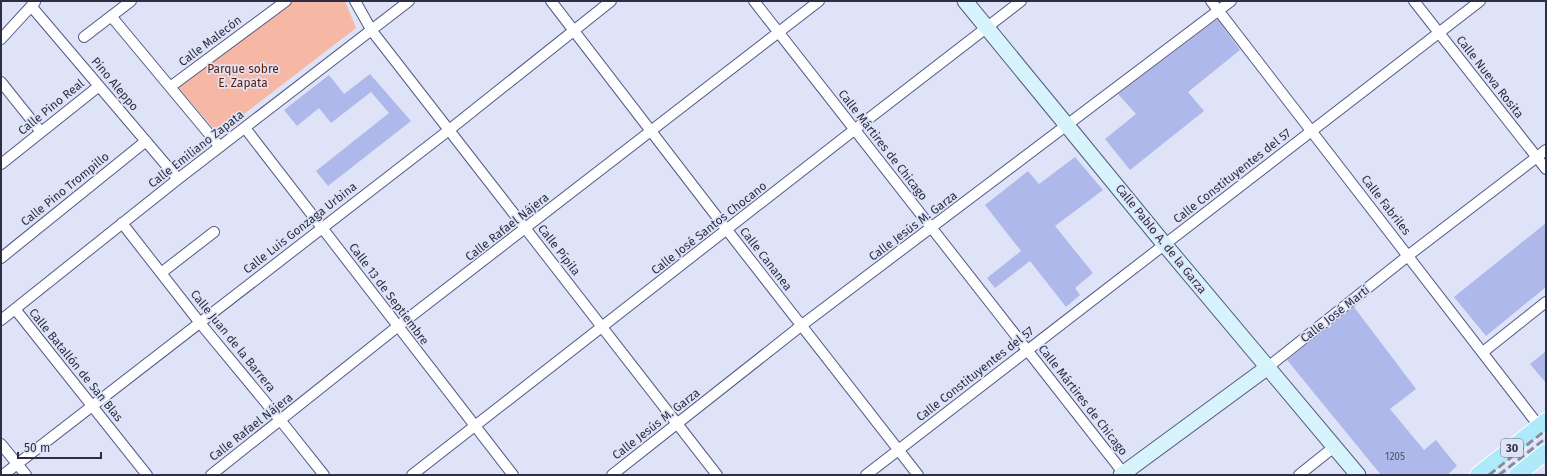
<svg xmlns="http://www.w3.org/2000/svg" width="1547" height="476" viewBox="0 0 1547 476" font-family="'Fira Sans',sans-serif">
<rect width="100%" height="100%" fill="#dee3f7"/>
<!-- green -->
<path fill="#f6b7a4" d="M291,1h54l11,27 -138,106 -40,-47z"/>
<!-- building -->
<path fill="#afb8ea" d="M1216,20h2l22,30 -52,42 16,19 -74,59 -25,-31 31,-25 -18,-20z
M370,74l41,47 -83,65 -12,-15 73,-58 -18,-21 -40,31 -12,-15 -22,18 -13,-16 45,-35 15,19z
M1075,157l28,33 -48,36 38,47 -18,15 5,7 -14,12 -36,-46 -35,27 -8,-10 34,-27 -36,-46 43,-34 11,13z
M1546,223v64l-60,49 -32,-39z
M1354,307l62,82 -26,20 34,41 12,-10 21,26 -10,9h-66l-94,-115z
M1546,351v32l-16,-19z"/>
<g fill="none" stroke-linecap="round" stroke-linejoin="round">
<defs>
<path id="street" d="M355,1l17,30 345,444
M551,1l176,229 191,245
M754,1l371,474
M1211,1l328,425
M1414,1l132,168
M31,6l147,173
M111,16l109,131
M84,37l47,-36
M1,39l34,-37
M1,82l40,50
M170,87l116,-86
M245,128l268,347
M1,164l98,-78
M122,223l78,100 81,98 43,54
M1,258l145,-117
M161,273l53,-41
M15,309l132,166
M1,320l177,-141 231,-178
M1483,352l63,-50
M1268,367l141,-112 137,-105
M1,444l25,31
M3,475l446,-345 162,-129
M211,475l186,-148 422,-326
M412,475l442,-345 167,-129
M612,475l190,-150 429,-324
M866,475l614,-474
M1299,475l35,-28"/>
<path id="secondary" d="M965,1l200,244 193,230
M1121,475l147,-108"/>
<path id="primary" d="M1478,475l68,-54
M1517,475l29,-23"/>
</defs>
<!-- street casing -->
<use href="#street" stroke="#535a86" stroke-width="12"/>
<!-- secondary casing -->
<use href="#secondary" stroke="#535a86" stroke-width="17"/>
<!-- primary casing -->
<use href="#primary" stroke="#fff" stroke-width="18"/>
<!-- street -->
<use href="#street" stroke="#fff" stroke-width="10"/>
<!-- secondary -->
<use href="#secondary" stroke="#d7f4fc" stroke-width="15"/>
<!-- primary -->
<use href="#primary" stroke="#afeafa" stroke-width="16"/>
<!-- rail -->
<path stroke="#878b9f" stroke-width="3" stroke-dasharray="8 4" stroke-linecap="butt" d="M1489,475l57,-45
M1499,475l47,-37"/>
</g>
<g text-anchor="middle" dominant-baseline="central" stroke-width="3.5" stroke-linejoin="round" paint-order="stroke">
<!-- number labels -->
<g font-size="10" fill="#4d516d">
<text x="1395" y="457">1205</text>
</g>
<!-- shield labels -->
<rect fill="#dee3f7" stroke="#616579" stroke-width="1" x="1501" y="439" width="22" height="18" rx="3"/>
<g font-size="11" font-weight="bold" fill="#2c2f43">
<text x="1512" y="448">30</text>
</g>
<!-- street labels -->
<g font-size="12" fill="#2c2f43" stroke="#dee3f7">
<text transform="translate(210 41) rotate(-37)">Calle Malecón</text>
<text transform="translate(1490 77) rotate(52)">Calle Nueva Rosita</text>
<text transform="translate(115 84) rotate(50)">Pino Aleppo</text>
<text transform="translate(51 107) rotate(-39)">Calle Pino Real</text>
<text transform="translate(883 145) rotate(52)">Calle Mártires de Chicago</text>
<text transform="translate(196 149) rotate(-38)">Calle Emiliano Zapata</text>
<text transform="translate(1232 176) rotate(-38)">Calle Constituyentes del 57</text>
<text transform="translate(65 189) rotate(-39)">Calle Pino Trompillo</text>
<text transform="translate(1386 205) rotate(52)">Calle Fabriles</text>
<text transform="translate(913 226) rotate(-37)">Calle Jesús M. Garza</text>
<text transform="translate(507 227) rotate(-38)">Calle Rafael Nájera</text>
<text transform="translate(300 228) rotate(-38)">Calle Luis Gonzaga Urbina</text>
<text transform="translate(709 228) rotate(-38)">Calle José Santos Chocano</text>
<text transform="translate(1161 239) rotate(51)">Calle Pablo A. de la Garza</text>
<text transform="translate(559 250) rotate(52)">Calle Pípila</text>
<text transform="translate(766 259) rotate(52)">Calle Cananea</text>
<text transform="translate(389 294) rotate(53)">Calle 13 de Septiembre</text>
<text transform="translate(1335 314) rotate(-38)">Calle José Martí</text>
<text transform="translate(233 341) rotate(51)">Calle Juan de la Barrera</text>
<text transform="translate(76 365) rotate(51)">Calle Batallón de San Blas</text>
<text transform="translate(975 374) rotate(-38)">Calle Constituyentes del 57</text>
<text transform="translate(1083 400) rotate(52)">Calle Mártires de Chicago</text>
<text transform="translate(656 424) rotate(-38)">Calle Jesús M. Garza</text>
<text transform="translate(251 427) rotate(-38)">Calle Rafael Nájera</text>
</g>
<!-- park labels -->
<g font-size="12" fill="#651c03" stroke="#dee3f7">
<text x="243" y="69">Parque sobre<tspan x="243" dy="14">E. Zapata</tspan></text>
</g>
</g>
<!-- border -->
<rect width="1547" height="476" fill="none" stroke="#2c2f43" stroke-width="4"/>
<!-- scale -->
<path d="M18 452v6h83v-6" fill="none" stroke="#2c2f43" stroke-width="2"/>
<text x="24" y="452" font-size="12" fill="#2c2f43" stroke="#dee3f7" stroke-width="3" paint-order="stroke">50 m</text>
</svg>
